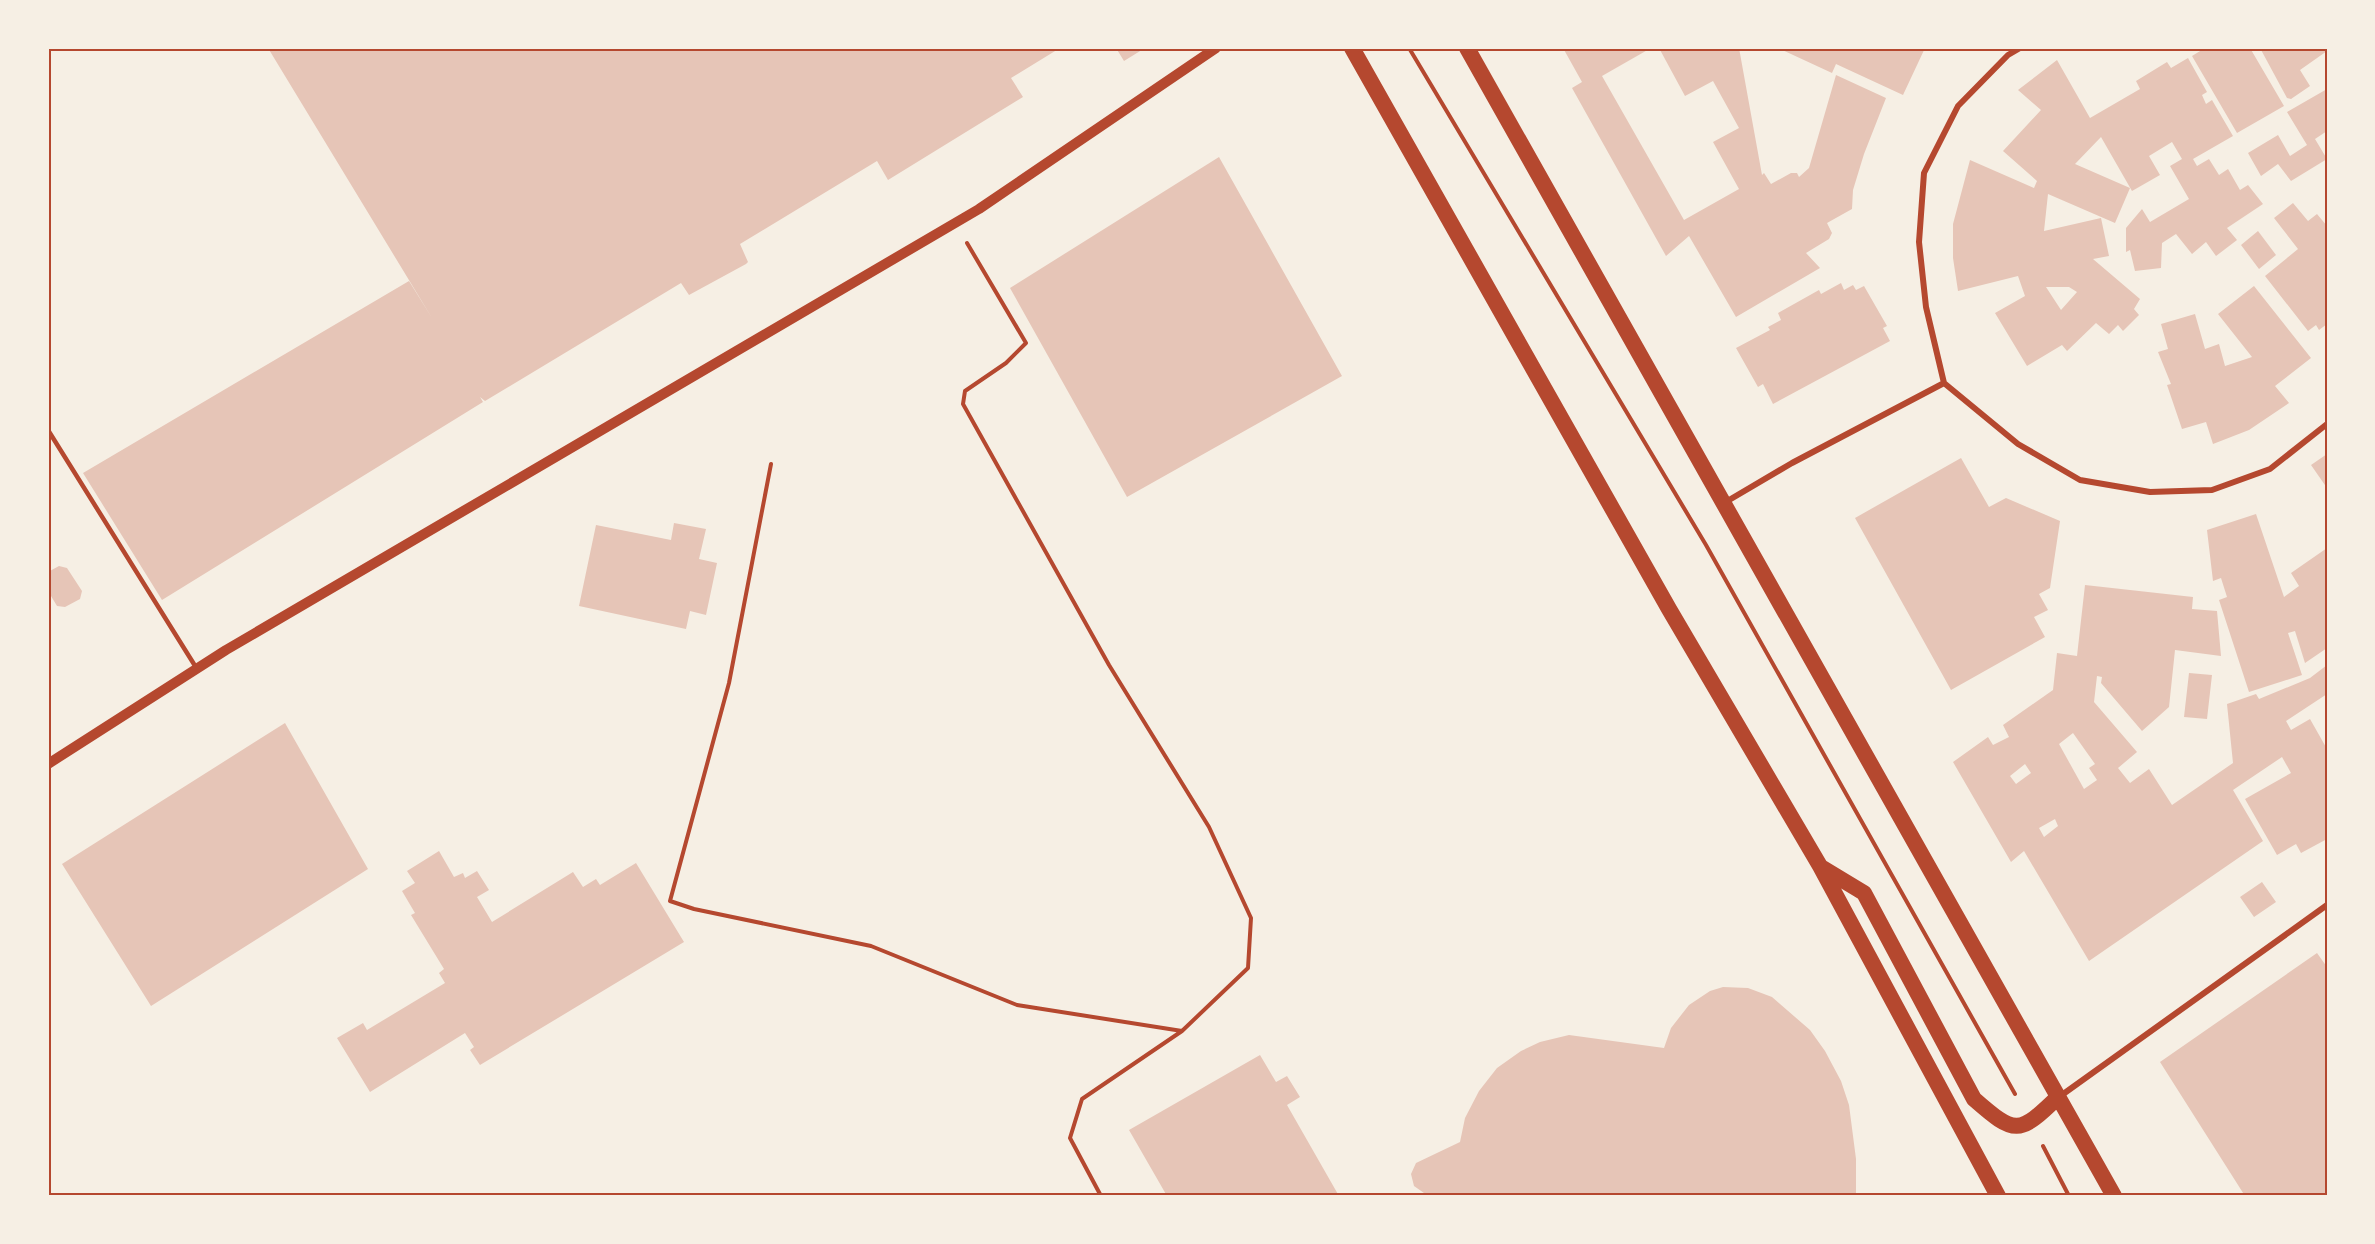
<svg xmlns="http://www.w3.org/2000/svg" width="2375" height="1244" viewBox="0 0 2375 1244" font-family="Arial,sans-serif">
<rect width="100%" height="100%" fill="#f6efe4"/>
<!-- building -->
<path fill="#e6c5b7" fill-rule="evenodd" d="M268,48h792l-49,30 12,19 -135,83 -11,-19 -137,83 8,18 -2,2 -57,31 -8,-12 -196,118 -5,-4 3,5 -321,198 -79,-127 326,-192 23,37z
M1116,48h29l-21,13z
M1563,48h88l-49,28 82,144 55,-31 -26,-47 26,-14 -26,-47 -28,15 -26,-48h80l23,127 2,-2 7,11 20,-11h6l2,4 10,-9 27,-93 50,23 -22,56 -11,36 -1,19 -25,14 5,10 -3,6 -23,14 14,15 -84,49 -47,-81 -23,20 -94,-168 10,-6z
M1778,48h147l-22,47 -67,-31 -4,9z
M2205,48h45l34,58 -47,27 -45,-77z
M2260,48h67v3l-27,19 10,16 -19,13 -4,-1z
M2188,58l19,34 -5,3 4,9 6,-4 21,36 -40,23 4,7 12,-7 10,16 9,-6 12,21 8,-5 15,19 -36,24 10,12 -21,16 -10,-14 -14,12 -16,-20 -14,9 -1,25 -26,3 -5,-21 -4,2v-24l16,-19 8,13 39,-23 -19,-33 12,-7 -10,-17 -23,14 11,19 -28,16 -31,-54 -26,27 55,24 -15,35 -67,-29 -4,37 57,-13 8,38 -16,3 47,40 -6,10 5,6 -16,16 -5,-6 -9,9 -13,-11 -29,28 -5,-6 -35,21 -32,-53 30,-17 -7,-20 -60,15 -5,-33v-34l17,-64 64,28 3,-7 -34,-30 38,-41 -23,-20 39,-30 33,58 50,-29 -4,-8 31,-19 4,6zM2046,287h23l8,5 -16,18z
M2327,89v42l-12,8 12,20 -36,22 -13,-17 -17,12 -13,-23 30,-18 12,21 17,-11 -20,-33z
M1219,157l123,219 -215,121 -117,-209z
M2293,203l15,18 9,-7 10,12v98l-8,6 -3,-5 -8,6 -43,-55 33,-27 -24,-31z
M2258,231l18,24 -17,14 -18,-24z
M1841,283l3,7 9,-5 3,5 8,-4 23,40 -4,2 7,13 -117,63 -10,-20 -5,3 -22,-39 34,-18 -2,-3 13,-7 -3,-7 41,-23 2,4z
M2254,286l57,72 -36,28 14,17 -40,27 -36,14 -7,-22 -24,7 -15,-44 4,-1 -13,-32 10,-3 -7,-25 34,-10 10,35 14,-5 6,22 27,-9 -34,-43z
M2327,454v34l-16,-23z
M1961,458l28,49 17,-9 54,23 -10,67 -11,6 9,16 -14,7 11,20 -94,53 -96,-172z
M2256,514l28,83 15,-11 -8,-13 36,-25v100l-22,15 -10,-32 -7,2 14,42 -53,17 -30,-92 8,-3 -6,-19 -8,3 -6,-51z
M674,523l32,6 -7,30 18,4 -11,52 -16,-4 -4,18 -107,-23 17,-81 75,15z
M59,566l8,2 15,23 -2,8 -15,8 -8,-1 -9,-15v-19z
M2085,585l108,12 -1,12 25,2 4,45 -46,-6 -6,57 -27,24 -41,-48 1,-6 -5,-1 -3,26 43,50 -19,16 12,15 19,-14 23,36 61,-42 -6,-59 29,-10 3,5 51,-21 17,-13v29l-41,27 5,9 19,-11 17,30v90l-26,14 -5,-9 -19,11 -32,-56 46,-26 -9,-16 -49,33 30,51 -174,120 -65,-110 -13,11 -58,-100 35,-25 5,8 16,-8 -6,-12 50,-35 4,-37 20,3zM2073,733l22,31 -6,4 8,12 -13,9 -25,-45zM2025,764l6,9 -15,11 -6,-8zM2055,819l3,7 -14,11 -5,-9z
M2189,673l23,2 -5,44 -23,-2z
M285,723l83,146 -217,137 -89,-142z
M439,851l15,26 9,-4 2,5 12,-7 12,19 -12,7 15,25 81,-50 10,15 13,-8 4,6 36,-22 48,79 -204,123 -10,-15 4,-3 -9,-14 -95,59 -33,-54 26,-15 4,7 78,-47 -6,-10 5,-4 -33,-54 4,-2 -13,-22 13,-8 -8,-12z
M2262,882l14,20 -22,15 -14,-20z
M2317,953l10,14v229h-82l-85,-134z
M1723,987l25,1 24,9 38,33 15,21 16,30 8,24 7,54v37h-417l-15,-3 -10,-7 -3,-12 5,-11 44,-21 5,-24 14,-27 18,-23 24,-17 19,-9 29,-7 95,13 7,-20 18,-23 21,-14z
M1260,1055l16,27 11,-6 13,21 -13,8 52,91h-172l-38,-66z"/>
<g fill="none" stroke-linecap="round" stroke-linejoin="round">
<!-- path -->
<path stroke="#b5482f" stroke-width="4" d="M1409,48l297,497 309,549
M967,243l59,100 -20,20 -41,28 -2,13 146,261 100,162 42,91 -3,50 -66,63 -100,68 -12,39 31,58
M771,464l-42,219 -59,218 24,8 177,37 146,59 165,26
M2043,1146l26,50"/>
<!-- service -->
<path stroke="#b5482f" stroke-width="4.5" d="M48,430l149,239"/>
<!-- minor -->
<path stroke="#b5482f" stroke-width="6" d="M1944,383l74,61 62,36 70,12 62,-2 58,-21 57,-45
M1944,383l-18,-76 -7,-65 5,-69 34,-67 50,-51 12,-7
M1724,503l68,-40 152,-80
M2059,1097l268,-192"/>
<!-- tertiary -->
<path stroke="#b5482f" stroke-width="10" d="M48,764l178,-114 753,-441 237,-161"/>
<!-- trunk -->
<path stroke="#b5482f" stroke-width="16" d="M1352,48l317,561 151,257 178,330
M1467,48l647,1148
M1821,867l43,26 110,206c41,36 45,36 84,-2"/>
</g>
<!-- border -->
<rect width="2375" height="1244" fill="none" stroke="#f6efe4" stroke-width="99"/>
<rect x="50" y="50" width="2276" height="1144" fill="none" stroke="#b5482f" stroke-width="2"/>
</svg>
